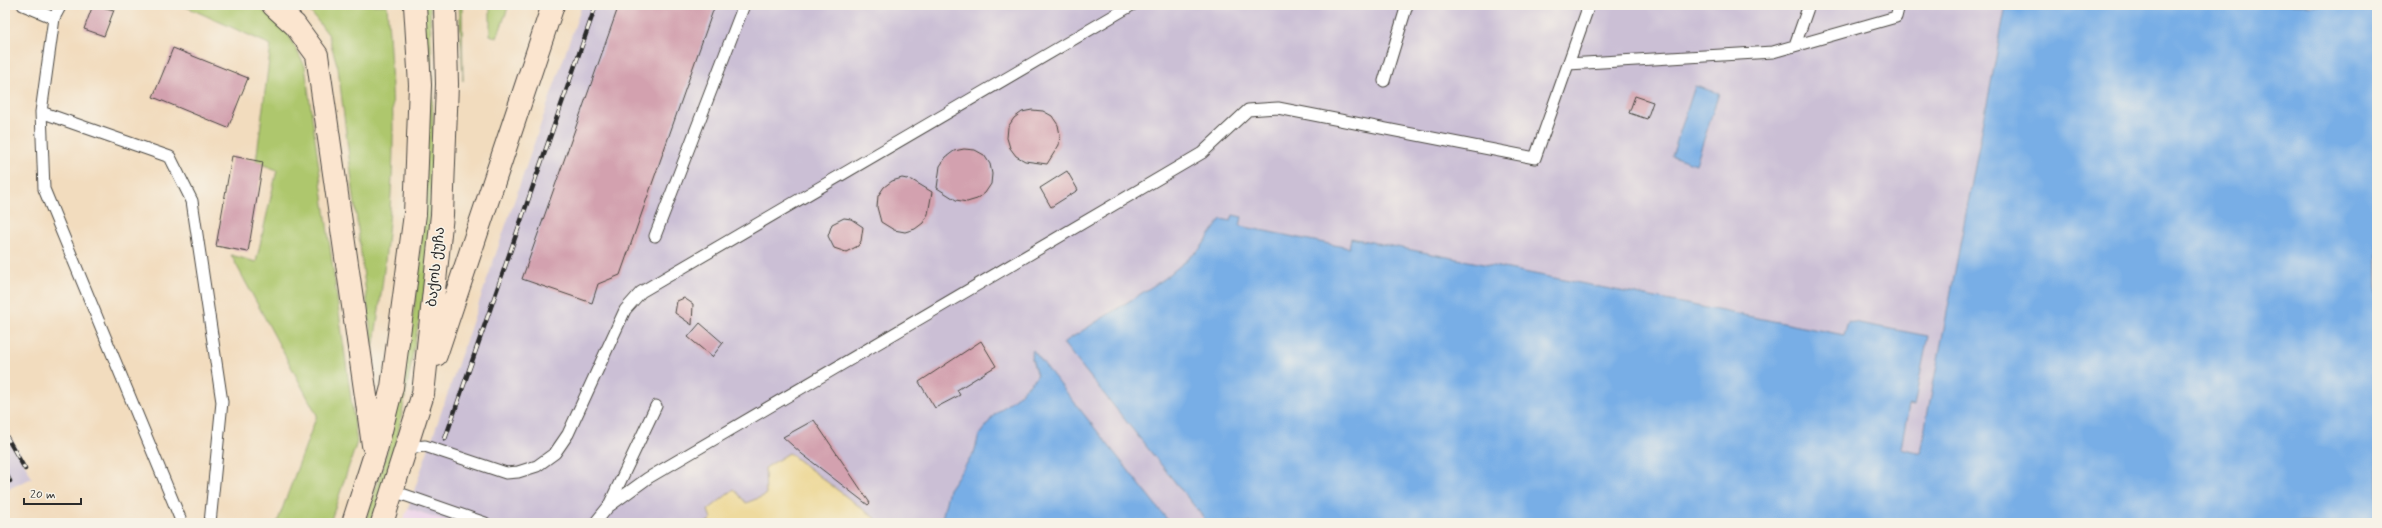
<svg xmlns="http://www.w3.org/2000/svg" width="2382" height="528" viewBox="0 0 2382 528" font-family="Mynerve,'Noto Sans Georgian',sans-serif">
<rect width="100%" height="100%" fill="#f7f3e8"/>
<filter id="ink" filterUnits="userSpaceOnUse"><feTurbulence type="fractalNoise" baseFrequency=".025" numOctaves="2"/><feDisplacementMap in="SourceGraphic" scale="8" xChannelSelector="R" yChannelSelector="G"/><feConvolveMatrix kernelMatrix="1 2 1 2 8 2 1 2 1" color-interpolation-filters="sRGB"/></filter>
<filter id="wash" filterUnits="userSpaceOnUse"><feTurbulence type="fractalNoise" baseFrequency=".012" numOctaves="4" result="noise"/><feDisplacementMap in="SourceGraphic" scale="16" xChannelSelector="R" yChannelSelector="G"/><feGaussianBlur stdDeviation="0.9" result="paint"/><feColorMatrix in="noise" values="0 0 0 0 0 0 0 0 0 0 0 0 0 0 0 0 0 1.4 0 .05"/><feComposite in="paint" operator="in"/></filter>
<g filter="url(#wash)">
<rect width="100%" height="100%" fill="#f2dcbe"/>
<!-- built -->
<path fill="#ecd1ea" d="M408,508l45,15h-51z"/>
<!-- industrial -->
<path fill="#cbbfd5" d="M582,5h1424l-86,448 -19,-5 8,-43 5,1 -66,-85 -3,14 -494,-97 -2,10 -109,-22 -19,-7 -21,30 -36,30 -101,64 145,180h-38l-137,-173 -1,5 5,21 -58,59 -5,18 -25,36 -8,34h-488l-45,-15z
M5,426l27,52 -26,12 -1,-1z"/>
<!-- green -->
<path fill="#aec76d" stroke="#6c794c" d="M182,5h74l29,23 20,38 52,376 -27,81h-53l40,-108 -86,-160 25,7 21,-92 -21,-8 15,-117z
M305,5h82c4,57 8,116 5,173 -3,58 -10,114 -19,172l-35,-282 -10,-34z
M421,5h9l4,157 -8,121 -30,163 -24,77h-7l23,-75 28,-151 10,-115z
M459,5h3l1,76z
M490,5h19l-12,33 -7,-3z"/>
<!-- sand -->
<path fill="#eeda9e" stroke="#8c8264" d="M789,453l92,70h-175l5,-4 -3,-9 26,-21 12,14 20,-8 -1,-27z"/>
<!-- water -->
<path fill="#78aee6" stroke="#526c88" d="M2006,5h371v518h-1169l-145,-180 101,-64 36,-30 21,-30 10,2 2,-6 9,2 -2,9 109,22 2,-10 493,97 4,-14 80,15 -14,70 -5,-1 -8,43 19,5z
M1695,86l24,7 -23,71 -24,-8z
M1033,350l137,173h-229l8,-34 25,-36 5,-18 16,-21 24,-19 18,-19 -6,-21z"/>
<g id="blocks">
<!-- building -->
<path fill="#d3a1af" d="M93,5l21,5 -10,26 -20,-7z
M619,5h96l-95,270 -22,9 -6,19 -70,-24z
M173,48l75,30 -20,50 -75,-31z
M1635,96l18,6 -6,17 -18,-6z
M1032,110l11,1 9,5 6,9 2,10 -1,10 -12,19 -22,-3 -9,-5 -6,-8 -3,-10 1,-11 6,-9 8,-6z
M964,149l11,1 9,5 6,9 2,10 -1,10 -6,9 -8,6 -10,3 -11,-2 -19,-12 3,-22 6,-9 8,-6z
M232,156l31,6 -15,90 -32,-6z
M1067,171l11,19 -27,17 -11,-19z
M902,178l10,2 20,12 -4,22 -5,9 -8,6 -10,3 -11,-2 -13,-8 -4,-15 1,-11 6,-9 8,-6z
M844,218l7,1 12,8 -2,14 -3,5 -12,6 -12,-4 -6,-12 4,-12z
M684,298l9,6 -1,21 -17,-12 2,-12z
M700,323l23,20 -11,14 -24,-20z
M981,341l15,25 -39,24 3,5 -25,13 -16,-26z
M814,420l56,83 -2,2 -66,-51 -19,-17z"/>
</g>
</g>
<g filter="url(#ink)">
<use href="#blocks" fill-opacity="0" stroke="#494641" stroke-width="1"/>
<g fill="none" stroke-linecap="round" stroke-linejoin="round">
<defs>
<path id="lane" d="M23,5l31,13
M61,5l-7,13 -13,94 3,77 138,334
M1795,45l14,-40
M1568,64l205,-12 123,-35 3,-12
M1384,81l23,-76
M41,112l129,45 22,44 30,201 -12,121
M655,236l89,-231
M406,448l19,-2 81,27 12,-1 19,-6 18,-13 13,-19 57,-124 16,-18 491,-287
M393,491l92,32
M609,505l47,-99
M595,523l13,-16 40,-29 554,-325 46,-43 30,-2 257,50 54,-153"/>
<path id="secondary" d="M273,5l22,20 22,30 56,390
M436,355l117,-350
M353,523l22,-69 17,-67 23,-173 5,-129 -5,-80
M382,523l41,-129 19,-179 5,-131 -2,-79"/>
</defs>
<!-- lane casing -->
<use href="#lane" stroke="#494641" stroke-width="13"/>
<!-- secondary casing -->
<use href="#secondary" stroke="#494641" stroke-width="24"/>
<!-- lane -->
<use href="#lane" stroke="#fff" stroke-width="11"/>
<!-- secondary -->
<use href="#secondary" stroke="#fbe5cf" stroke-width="22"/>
<defs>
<path id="rail" d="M5,434l20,35
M445,439l151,-434
M5,472l5,9"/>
</defs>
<!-- rail casing -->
<use href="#rail" stroke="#2b2b2b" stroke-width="4.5"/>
<!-- rail -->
<use href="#rail" stroke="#f7f3e8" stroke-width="3" stroke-dasharray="9" stroke-linecap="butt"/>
</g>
</g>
<g text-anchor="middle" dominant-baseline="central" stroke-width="3" stroke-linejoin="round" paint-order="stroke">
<!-- street labels -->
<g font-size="14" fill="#2b2b2b" stroke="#f7f3e8">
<text transform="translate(436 267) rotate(-84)">ბაქოს ქუჩა</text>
</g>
</g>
<!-- margin -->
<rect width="2382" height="528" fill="none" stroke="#f7f3e8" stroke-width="20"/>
<!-- scale -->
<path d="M24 498v6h57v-6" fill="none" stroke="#2b2b2b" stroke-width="2"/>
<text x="30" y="498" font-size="12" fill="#2b2b2b" stroke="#f7f3e8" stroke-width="3" paint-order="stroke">20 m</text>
</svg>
